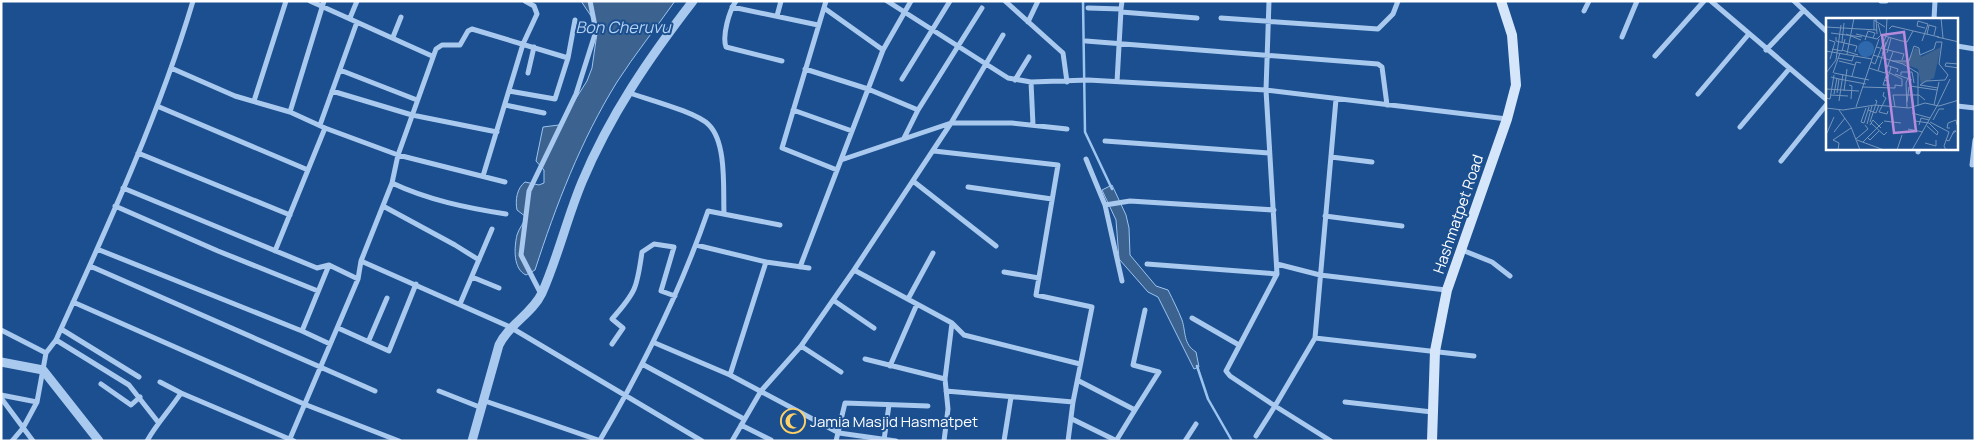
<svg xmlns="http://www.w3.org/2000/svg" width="1976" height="442" viewBox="0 0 1976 442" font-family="Manrope,sans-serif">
<rect width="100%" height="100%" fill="#1b4f8f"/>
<!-- water -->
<path fill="#3c6290" stroke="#9cc4f0" d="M581,1h94c-19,27 -40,53 -58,81 -36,58 -61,123 -82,188l-9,5c-13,-6 -12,-27 -9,-40 2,-7 7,-12 9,-18l-9,-7c-2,-10 0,-22 8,-28l14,3 5,-2v-13l-8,-9 7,-34 16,-2 28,-44 5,-13 5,-35 -2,-11z
M1112,185l14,30 3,13 1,27 26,31 12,4c5,10 10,20 14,30 4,12 1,24 14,32l3,15 -5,2 -36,-72 -10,-5 -29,-33 -3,-39 -14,-30z"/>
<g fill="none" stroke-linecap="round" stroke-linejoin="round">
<!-- stream -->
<path stroke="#9cc4f0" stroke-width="2.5" d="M1083,1l2,131 27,57
M1197,366l11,33 24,42"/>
<!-- minor -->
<path stroke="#a9c9ee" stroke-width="5" d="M310,1l122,55
M736,1c-7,10 -14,35 -10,46l56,14
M826,1l-44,147 55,22
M887,1l121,77 23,4 57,-2 178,10 241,29
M1005,1l58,52 4,29
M1269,1l-3,89 11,184 -51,97 4,5 45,30 40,-68 21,-239
M1711,1l116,99
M1794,1l33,31
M1881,1h5
M732,7l86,18
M824,8l59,42
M1088,8l33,1 1,-8
M1584,11l5,-10
M1121,12l76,6
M777,16l4,-15
M350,18l7,-17
M1221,18l157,11 15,-15 5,-13
M1934,19l1,-18
M1028,22l10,-21
M393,37l8,-20
M1622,37l15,-36
M1086,41l292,23 4,3 5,38
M1957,46l18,3
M1766,50l38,-40
M1655,56l49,-55
M568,58l7,-38
M171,68l64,28 55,16 35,16 -50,123
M805,69l63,20 50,21
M340,70l77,30
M528,73l6,-26
M902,79l48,-78
M1015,80l14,-23
M1031,82l2,43
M1117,82l4,-72
M332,91l80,24 85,17
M627,92c19,7 70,20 82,33 18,18 14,65 15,89
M1698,94l50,-59
M254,101l32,-100
M505,105l39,8
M157,106l151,64
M1957,106l18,2
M793,110l59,21
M290,112l34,-111
M320,125l37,-103
M1740,127l49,-58
M325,128l73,27 107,27
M904,138l14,-28 64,-102
M1105,141l164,12
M934,151l124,14 -22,130 56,12 -19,95 -5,39
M1918,152l1,-3
M138,153l152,62
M1331,157l41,5
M1086,159l19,46 17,76
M841,160l110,-37h61l55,6
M1781,161l46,-57
M1972,165l3,-25
M483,176l40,-132 14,-30 -3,-8 -9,-5
M913,181l83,65
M392,183c36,17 75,25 114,31
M968,187l84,12
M123,188l194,80 12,-3 29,14
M1105,205l25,-4 144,9
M115,206l103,45 100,40
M383,206l72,39 24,15
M1325,216l77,10
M696,245l70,17 43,6
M97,249l205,82 28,13
M1462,250l30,12 18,14
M361,261l149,66 192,114
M1147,264l130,10
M1277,264l43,11 126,15
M90,266l285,125
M800,267l83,-217 28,-49
M854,270l98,53 12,12 116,29
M1004,272l35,6
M472,277l27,11
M541,294l-20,-39 8,-64 47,-97 20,-63 -6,-30
M908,299l25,-46
M833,300l41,28
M73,302l231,102 95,37
M460,304l32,-75
M1192,318l47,27
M338,328l51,23 27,-67
M61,329l78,48
M1,330l45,23
M302,331l27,-66
M1315,338l159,18
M56,340l73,45 29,37
M369,340l18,-42
M655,343l75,32 109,58 57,8
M612,344l11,-16 -11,-9c24,-27 25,-31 30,-67l12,-8 20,3 -13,44 14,5
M801,346l40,26
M865,359l80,20
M642,364l102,55
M890,366l27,-62
M730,375l36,-113
M1079,381l56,29 24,-38 -26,-7 12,-55
M160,382l21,11 113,48
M101,384l30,21 9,-8
M439,391l43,17
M946,391l127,11
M1,395l36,7
M1,398l32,43
M485,401l116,40
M1345,402l87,10
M1072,419l45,22
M741,425l30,15
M1256,436l19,-30 56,35
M600,440c43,-73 80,-148 108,-229l72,14
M884,440l5,-35
M12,441l11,-13 14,-26 9,-49 10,-13c50,-110 102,-222 137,-339
M147,441c10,-18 23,-31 34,-48
M289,441l69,-162 3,-18 31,-78 6,-28 38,-106 6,-4h18l8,-14 4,-2 96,29 -13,41 -46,-8
M732,441l29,-50 40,-45 53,-76 97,-147 52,-88
M836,441l9,-38 83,3
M944,441l4,-32 -3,-30 7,-56
M1004,441l7,-44
M1116,441l19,-31
M1185,441l11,-17"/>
<!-- tertiary -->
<path stroke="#a9c9ee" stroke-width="9" d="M1,362l42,8 56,71
M472,441l27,-96c10,-21 33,-31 43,-52 16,-36 25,-75 40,-111 28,-67 67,-124 111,-181"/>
<!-- secondary -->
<path stroke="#d6e6fa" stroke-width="10" d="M1432,441l3,-90 12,-61 60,-171 9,-34 -4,-50 -11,-34"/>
</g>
<!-- icons -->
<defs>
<symbol id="mosque-ring" viewBox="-11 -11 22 22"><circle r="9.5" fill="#1b4f8f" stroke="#ffd166" stroke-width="1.5"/><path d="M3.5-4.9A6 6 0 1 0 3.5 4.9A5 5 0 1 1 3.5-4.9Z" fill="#ffd166"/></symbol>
</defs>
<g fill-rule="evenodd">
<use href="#mosque-ring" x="779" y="407" width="28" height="28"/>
</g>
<g text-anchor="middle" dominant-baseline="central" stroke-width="4" stroke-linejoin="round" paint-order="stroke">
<!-- street labels -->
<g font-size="15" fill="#fff" stroke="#1b4f8f">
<text transform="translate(1458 214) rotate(-71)">Hashmatpet Road</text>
</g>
<!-- poi labels -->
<g font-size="15" fill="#fff" stroke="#1b4f8f" text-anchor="start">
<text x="810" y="421">Jamia Masjid Hasmatpet</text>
</g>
<!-- water labels -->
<g font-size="16" font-style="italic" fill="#b5d3f5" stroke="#1b4f8f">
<text x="623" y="27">Bon Cheruvu</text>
</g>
</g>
<!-- overview -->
<g transform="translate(1826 18)">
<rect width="132" height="132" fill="#1b4f8f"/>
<path d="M32 31a8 8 0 1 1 16 0a8 8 0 1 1-16 0Z" fill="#2e69ad"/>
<path d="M115,29l-7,31 -13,6 -3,-15 -25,-9 14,1 8,-13 4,1 2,8z" fill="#3c6290"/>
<path fill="none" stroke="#7695bc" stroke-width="1" d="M50,0l1,16M115,0l2,20M52,6l3,11 21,6 5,1 6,-11M0,9l51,3M63,11l3,-3 47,11M48,12v-10l11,7M5,15l31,4M20,16l15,6M30,16l21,5 4,-4M101,16l2,-9 7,2 -2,8M10,19v4l21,5 -2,6M111,19l22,5M3,22l6,2 -5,17M39,22l3,-9 7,2 -2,5M96,23l6,-17 -10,-3 -1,5 8,2M16,24l2,-19M50,29l28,7 -2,6M6,31l10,2 3,-12M16,32l16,5M0,33l46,8 -16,48M61,35l4,-15M21,36l7,-36M56,36l7,-17M47,37l30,9 15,9v33M12,40l14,3 2,-6M46,41l7,-20M13,43l16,4M66,43h17l5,-15 5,2 1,7 14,-6 2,-7h6l-3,22 9,11 -3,5 -19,1 -6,4M45,44l4,2 11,-28 1,-18M133,46l-13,-1 -1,3 14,2M60,47l12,4 -1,3M43,50l16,5 8,-21M52,53l8,-29M60,53l16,8M0,55l10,-13 5,-35M7,55l7,-20M8,55l35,7M69,56l17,6M75,57v-3h11l2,11M26,58l4,-14 5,1M60,58l-3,9h7M5,59l8,2 -2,14M13,61l27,5M58,62l3,1 4,-14M23,67l3,1 -1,13M94,67l18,3M84,68l27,4M37,69l32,1v-3l7,1v-7M0,71l33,2M18,73l3,-22M58,74l-1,4 3,2 -7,14 8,2 1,-3M8,76l3,-16M5,77l17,1M0,80l4,1 4,-24M13,83l4,-27M81,84l2,-15M108,87l5,-23M111,88l13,-27M69,89l-2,-12h26l6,5M0,90l17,2 32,-5 34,3 16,-5 14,3 20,-6M81,90l-1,-25 4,-10M13,92l12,17 9,23M42,92l8,3 3,-8M86,95l18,5M107,102l6,-11h5M58,103l17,2M89,103l14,2 9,9M44,104l7,-21 -2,-1M104,104l19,10 -5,14 2,4M38,105l-3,-1 5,-14M38,105l5,-16M45,105l13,12 3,-3M41,106l5,-18M44,107l3,-5 8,8M93,107l2,-7 8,2M101,108l10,9 1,-3M124,110h-3l1,-5 8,-3 1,5M82,111l15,3M8,114l11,-14M0,117l8,-18M41,119l3,3 9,-9M30,121l12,-10 -3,-4M31,122l27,10M120,122l3,1 5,-10h2l-4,3M37,124l20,-20M99,125l11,3v-6M12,132l1,-7 -6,-3 18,-12M71,132l5,-15M86,132l25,-44"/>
<path fill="#b68bdc" fill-opacity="0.15" stroke="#b68bdc" stroke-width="2.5" d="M78,14l12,99 -22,2 -12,-98z"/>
<rect width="132" height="132" fill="none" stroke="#fff" stroke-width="2.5"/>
</g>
<!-- border -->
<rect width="1976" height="442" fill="none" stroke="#ffffff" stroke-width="5"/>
</svg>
